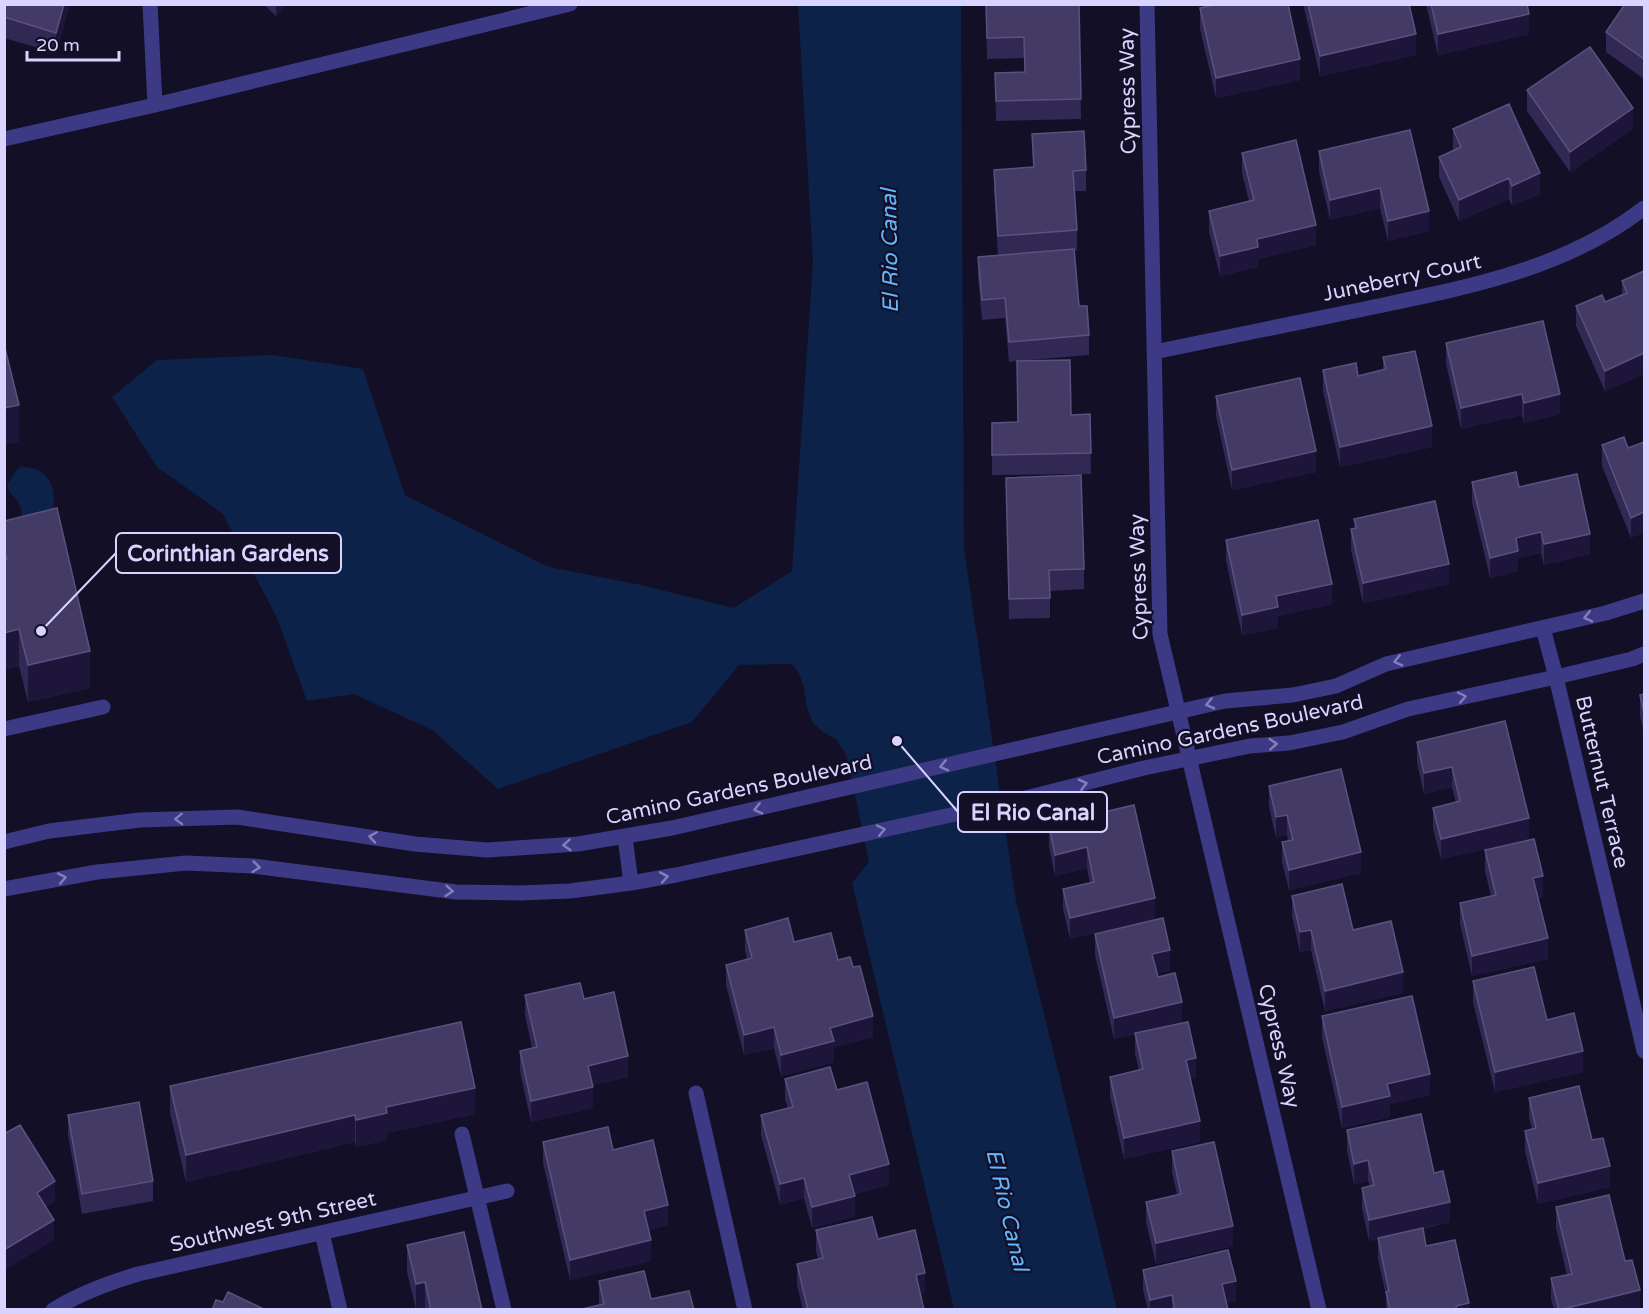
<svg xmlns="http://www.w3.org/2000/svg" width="1649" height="1314" viewBox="0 0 1649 1314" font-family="'Varela Round',sans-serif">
<rect width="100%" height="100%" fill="#130f26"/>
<!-- water -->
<path fill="#0c2248" d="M798,5h163l3,544 52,352 101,408h-163l-102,-426 17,-21 -22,-105 -11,-18 -13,-7 -10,-9 -6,-15 -3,-20 -5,-15 -7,-9 -53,1 -47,57 -194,67 -66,-59 -78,-36 -47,7 -30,-83 -54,-104 -66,-47 -45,-70 45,-37 117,-5 89,14 42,126 144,72 92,18 93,23 58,-37 21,-309z
M20,467c30,-1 38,22 32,48l-30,3c0,-21 -10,-17 -15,-33l8,-13z"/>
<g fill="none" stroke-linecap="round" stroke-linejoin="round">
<!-- service -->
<path stroke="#3d3a85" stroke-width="15" d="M4,729l99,-22
M462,1134l42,176"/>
<!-- minor -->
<path stroke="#3d3a85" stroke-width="15" d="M150,4l5,101
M1147,4l13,630 159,676
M4,139l151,-34 415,-101
M1154,352c70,-14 140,-29 210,-43 98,-21 199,-38 280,-101
M1543,628l13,49 88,374
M696,1093l49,217
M322,1233l18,77
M53,1310c27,-17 55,-27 85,-36l369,-83"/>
<!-- tertiary -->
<path stroke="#3d3a85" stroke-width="15" d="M625,837l6,46
M4,842l45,-11 91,-11 97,-3 178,27 72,6 91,-6 94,-16 553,-127 68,-6 43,-9 50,-22 220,-51 38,-12
M4,889l93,-17 89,-9 67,3 203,26 64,1 50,-2 61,-8 45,-8 330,-72 138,-35 106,-22 39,-3 54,-11 65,-23 148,-32 76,-18 12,-5"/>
</g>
<!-- wall -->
<path fill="#312854" d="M4,4h66l-14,49 -52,-15z
M263,4h24l-11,12z
M986,4h93l2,115 -85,2 -1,-48 30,-1 -1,-14 -37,1z
M1303,4h106l7,51 -96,21z
M1426,4h101l2,30 -91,21z
M1644,4v75l-38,-27v-20z
M1200,8l100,72 -84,18 -16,-69z
M1527,90l106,39 -63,43 -43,-61z
M1453,129l87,65 -28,12 -3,-7 -50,22 -20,-44v-20l14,-7z
M1410,130l19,101 -41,10 -8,-33 -50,12 -11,-49v-20z
M1032,134l54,36v21h-12l3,39v20l-2,1 4,55 10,29v20l-71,6 53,54 19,-1 1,60 -99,1v-52l25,-1v-61l-8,1 -4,-44 -23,2 -4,-43v-20l20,-2 -4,-65v-20l39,-3z
M1242,153l74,92 -58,14v8l-38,9 -11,-44v-21l40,-10 -7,-28z
M1644,271v103l-39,17 -29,-65v-20l29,-4 17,-7v-14z
M1446,343l114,71 -36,9 -2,-8 -61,14 -15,-65z
M1383,357l49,90 -92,20 -17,-76v-21l35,6 25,-6z
M1216,396l100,76 -84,18 -16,-74z
M1644,442l-13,96 -29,-72v-21l26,3z
M1006,478l78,91v20l-34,2v27l-41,1z
M1472,482l47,5 71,67 -46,11 -3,-12 -23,5v13l-28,7 -18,-76z
M1354,519l95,65 -86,19 -12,-53v-21h3z
M4,521l86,167 -62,14 -9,-36 -15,4z
M1226,540l106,64 -54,12v12l-36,7 -16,-74z
M1644,694v40l-4,-18v-21z
M1505,721l24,118 -88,20 -8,-30v-21l23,-5 -4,-16 -28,7 -7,-31v-21z
M1269,786l92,87 -72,17 -7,-28v-20l6,-1 -1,-6 -11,3 -7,-31z
M1134,805l21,114 -85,20 -7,-30v-20l27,-6 -3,-15 -32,8 -6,-30v-21z
M1485,850l58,47 -5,1 10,61 -76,17 -12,-52v-21l31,-7 -6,-25z
M1292,896l61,34 50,63 -78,18 -14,-61 -11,2 -8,-36z
M745,930l49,12 44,18 35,77 -39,10v15l-53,14 -7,-28 -30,7 -18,-70v-20l21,-6 -2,-9z
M1095,934l75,37 -13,2 1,4 24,46 14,55 -5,1 9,63 -76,17 -14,-62v-20l29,-7 -4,-16v-20l-21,5 -19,-84z
M1473,981l74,39 36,52 -88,20 -22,-90z
M525,995l59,4 44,78 -35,8v23l-62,14 -11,-51v-20l12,-3 -7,-33z
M1322,1016l108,79 -40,9v13l-48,11 -20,-91z
M785,1079l52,11 52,95 -35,9 1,22 -43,12 -8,-30 -24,7 -19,-70v-20l27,-7 -3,-8z
M170,1086l305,28 -88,19v7l-31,7 -1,-5 -169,40 -16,-69z
M1529,1098l63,42 18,47 -72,17 -13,-53v-20l7,-2 -3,-11z
M68,1115l85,66v20l-71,13 -14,-79z
M1347,1130l87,43 16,49 -27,7 3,17 43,64h-83v-15l-8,-36v-20l-9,2 -7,-33v-20l8,-2 -2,-5 -14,3 -7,-34z
M543,1142l70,8 55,75 -20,5 3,31 -81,19 -27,-117z
M1172,1151l61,95 -77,18 -10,-42v-20l31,-7 -5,-23z
M1556,1207l69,54 15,49h-86l-3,-11v-21l16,-3 -11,-47z
M816,1230l62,9 47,54 -5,2 4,15h-121l-6,-25v-21l21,-5 -2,-8z
M407,1245l75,65h-66l-9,-38z
M1143,1270l93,31 -9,2 1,7h-80l-5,-20z
M599,1281l52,18 -52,6z"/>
<!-- shaded-wall -->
<path fill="#1d163a" d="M64,4h6l-14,49v-20z
M276,4h11l-11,12z
M1529,14v20l-91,21v-21z
M1416,34v21l-96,21v-20z
M1300,59v21l-84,18v-20z
M1633,108v21l-63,43v-20z
M1540,173v21l-28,12v-20z
M1509,178v21l-50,22v-21z
M1380,188v20l-50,12v-20z
M1429,211v20l-41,10v-20z
M1316,225v20l-58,14v8l-38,9v-20l37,-17z
M1644,353v21l-39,17v-20z
M1522,394v21l-61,14v-21z
M1560,394v20l-36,9v-20z
M19,405v37l-15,3v-37z
M1432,426v21l-92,20v-20z
M1316,451v21l-84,18v-20z
M1644,512v21l-13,5v-20z
M1541,532v21l-23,5v13l-28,7v-20l26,-20z
M1590,534v20l-46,11v-21z
M1449,564v20l-86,19v-20z
M1332,584v20l-54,12v12l-36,7v-20l34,-19z
M19,629v37l-15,4v-37z
M90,651v37l-62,14v-37z
M1452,767v20l-28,7v-21z
M1287,815v20l-11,3v-21z
M1529,818v21l-88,20v-20z
M1087,847v21l-32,8v-21z
M1361,852v21l-72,17v-20z
M1543,876v21l-10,2v-21z
M1155,898v21l-85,20v-21z
M1311,930v20l-11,2v-20z
M1548,938v21l-76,17v-20z
M1170,950v21l-18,3v-20z
M1403,972v21l-78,18v-20z
M1182,1002v21l-68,16v-21z
M873,1016v21l-39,10v15l-53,14v-21l49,-27z
M774,1027v21l-30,7v-20z
M1583,1051v21l-88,20v-20z
M628,1056v21l-40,9v-20z
M1196,1058v20l-10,2v-20z
M1430,1074v21l-40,9v13l-48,11v-21l45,-23z
M593,1087v21l-62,14v-21z
M475,1088v26l-88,19v7l-31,7v-27l30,-13z
M355,1115v27l-169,40v-27z
M1200,1121v21l-76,17v-21z
M1368,1160v21l-14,3v-20z
M889,1164v21l-40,10v-20z
M1610,1166v21l-72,17v-21z
M804,1178v20l-24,7v-21z
M55,1181v21l-18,11v-20z
M855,1196v20l-43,12v-21z
M1450,1202v20l-81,19v-21z
M668,1205v20l-24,6v-20z
M54,1220v20l-50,31v-21z
M1233,1226v20l-77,18v-21z
M651,1240v21l-81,19v-20z
M925,1273v20l-9,3v-21z
M1236,1281v20l-14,3v-20z
M425,1282v27l-9,1v-26z
M1640,1290v20h-80z
M1172,1295v15h-22v-10z
M1469,1303v7h-13v-4z"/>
<!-- building -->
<path fill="#433a66" stroke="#5a527e" stroke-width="1.5" d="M4,4h60l-8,29 -52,-16z
M986,4h93l2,95 -85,2 -1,-28 30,-1 -1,-35 -37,1z
M1218,4h70l12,55 -84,19 -16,-70z
M1308,4h101l7,30 -96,22z
M1431,4h96l2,10 -91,20z
M1625,4h19v55l-38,-27z
M1590,47l43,61 -63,44 -43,-62z
M1509,104l31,69 -28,13 -3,-8 -50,22 -20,-43 22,-10 -8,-18z
M1410,130l19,81 -41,10 -8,-33 -50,12 -11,-49z
M1084,131l2,39 -13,1 4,59 -79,6 -4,-66 40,-3 -2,-33z
M1296,140l20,85 -59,14 1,8 -38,9 -11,-45 45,-11 -12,-47z
M1074,249l5,57h8l2,29 -80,7 -4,-44 -23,2 -4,-43z
M1644,271v82l-39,18 -29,-65 26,-11 3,7 22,-9 -5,-12z
M1543,321l17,73 -36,9 -2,-9 -61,14 -15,-65z
M4,344l15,61 -15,3z
M1415,351l17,75 -92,21 -17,-77 33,-7 2,13 28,-7 -3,-12z
M1070,360l1,55 19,-1 1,39 -99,2v-32l26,-1 -1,-61z
M1300,378l16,73 -84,19 -16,-74z
M1624,437l4,11 16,-6v70l-13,6 -29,-73z
M1516,472l3,15 58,-13 13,60 -46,10 -3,-12 -25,6 2,13 -28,7 -18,-76z
M1081,475l3,94 -35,1 1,28 -41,1 -3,-121z
M1435,501l14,63 -86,19 -12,-54 6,-1 -3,-9z
M57,508l33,143 -62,14 -9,-36 -15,4v-74h3l-3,-10v-28z
M1318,520l14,64 -56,12 2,11 -36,8 -16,-75z
M1644,694v20l-4,-19z
M1505,721l24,97 -88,21 -8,-31 27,-7 -8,-34 -28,6 -7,-31z
M1341,769l20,83 -72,18 -7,-28 11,-2 -6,-25 -11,2 -7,-31z
M1134,805l21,93 -85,20 -7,-29 31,-7 -7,-35 -32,8 -6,-30z
M1534,839l9,37 -10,2 15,60 -76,18 -12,-53 36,-8 -11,-45z
M1342,884l11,46 38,-9 12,51 -78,19 -14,-61 -11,2 -8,-36z
M788,918l6,24 37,-9 7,27 12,-3 3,10 7,-1 13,50 -43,12 4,13 -53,14 -7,-28 -30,8 -18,-70 26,-7 -7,-28z
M1163,918l7,32 -18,4 6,23 17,-4 7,29 -68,16 -19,-84z
M1534,967l13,53 27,-7 9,38 -88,21 -22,-91z
M580,983l4,16 30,-7 14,64 -40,10 5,21 -62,14 -11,-50 17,-4 -12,-52z
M1412,996l18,78 -43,10 3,12 -48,11 -20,-91z
M461,1022l14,66 -89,19 1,6 -31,7 -1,-5 -169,40 -16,-69z
M1188,1022l8,36 -10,2 14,61 -76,17 -14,-61 33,-8 -8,-36z
M830,1067l7,23 30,-8 22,82 -40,11 6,21 -43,11 -8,-29 -24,6 -19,-69 32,-8 -8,-28z
M1579,1086l13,54 11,-2 7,28 -72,17 -13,-52 11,-3 -7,-30z
M139,1102l14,79 -71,13 -14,-79z
M1421,1114l13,59 9,-2 7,31 -81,18 -7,-32 12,-3 -6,-25 -14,4 -7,-34z
M20,1125l35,56 -18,12 17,27 -50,30v-116z
M608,1127l5,23 40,-10 15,65 -24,6 7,29 -81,20 -27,-118z
M1214,1142l19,84 -77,17 -10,-41 35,-8 -9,-43z
M1609,1195l16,66 7,-1 8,30 -81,20 -8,-32 21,-4 -16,-67z
M872,1217l6,22 37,-9 10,43 -9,2 8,35h-116l-11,-46 26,-6 -7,-28z
M1423,1228l3,18 29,-6 14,63 -13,3 1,4h-67l-4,-18 3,-1 -11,-53z
M464,1232l18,78h-51l-6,-28 -9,2 -9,-39z
M1228,1250l8,31 -14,3 6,26h-53l-3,-15 -22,5 -7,-30z
M644,1271l7,28 38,-8 5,19h-111l-1,-1 22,-5 -5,-23z
M228,1292l38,18h-54l4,-10 7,2z"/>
<!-- one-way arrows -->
<defs><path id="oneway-chevron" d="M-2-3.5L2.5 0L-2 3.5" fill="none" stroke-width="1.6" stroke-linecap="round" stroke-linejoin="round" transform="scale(1.5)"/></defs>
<g stroke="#837fbc">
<use href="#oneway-chevron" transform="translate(1588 617) rotate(167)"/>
<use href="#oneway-chevron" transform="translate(1398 661) rotate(167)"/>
<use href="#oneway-chevron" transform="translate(1462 697) rotate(-12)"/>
<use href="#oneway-chevron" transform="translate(1210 704) rotate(167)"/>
<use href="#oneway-chevron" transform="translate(1273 744) rotate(-4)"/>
<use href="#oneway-chevron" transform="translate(944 766) rotate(167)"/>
<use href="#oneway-chevron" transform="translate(1083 784) rotate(-14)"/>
<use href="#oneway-chevron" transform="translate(758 809) rotate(167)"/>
<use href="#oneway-chevron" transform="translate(179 819) rotate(178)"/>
<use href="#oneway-chevron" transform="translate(881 830) rotate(-12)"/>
<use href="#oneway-chevron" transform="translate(373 837) rotate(-171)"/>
<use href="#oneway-chevron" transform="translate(567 845) rotate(176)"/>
<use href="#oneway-chevron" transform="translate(256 867) rotate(6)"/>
<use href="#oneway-chevron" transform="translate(664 877) rotate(-10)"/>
<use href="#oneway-chevron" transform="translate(62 878) rotate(-11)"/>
<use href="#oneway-chevron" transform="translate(449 891) rotate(5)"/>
</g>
<g text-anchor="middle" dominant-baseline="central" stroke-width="4.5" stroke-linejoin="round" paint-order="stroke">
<!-- street labels -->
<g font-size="21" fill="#d9d4ff" stroke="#130f26">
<text transform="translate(1128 91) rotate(-91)">Cypress Way</text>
<text transform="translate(1402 278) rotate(-12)">Juneberry Court</text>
<text transform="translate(1139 577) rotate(-92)">Cypress Way</text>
<text transform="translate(1230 730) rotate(-12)">Camino Gardens Boulevard</text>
<text transform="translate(1602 782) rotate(77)">Butternut Terrace</text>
<text transform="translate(739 790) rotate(-12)">Camino Gardens Boulevard</text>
<text transform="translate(1279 1046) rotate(77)">Cypress Way</text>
<text transform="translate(273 1222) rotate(-13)">Southwest 9th Street</text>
</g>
<!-- water labels -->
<g font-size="22" font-style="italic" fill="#62b6ff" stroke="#130f26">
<text transform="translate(890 251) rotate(-91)">El Rio Canal</text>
<text transform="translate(1007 1210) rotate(77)">El Rio Canal</text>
</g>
</g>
<!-- callouts -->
<path fill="none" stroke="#d9d4ff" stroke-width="2" d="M41 631L116 553M897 741L958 812"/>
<g fill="#d9d4ff" stroke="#130f26" stroke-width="2">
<circle cx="41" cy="631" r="6"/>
<circle cx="897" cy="741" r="6"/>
</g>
<g fill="#130f26" stroke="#d9d4ff" stroke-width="2">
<rect x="116" y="533" width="225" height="40" rx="6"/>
<rect x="958" y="792" width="149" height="40" rx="6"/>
</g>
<g font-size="22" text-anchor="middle" font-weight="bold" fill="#d9d4ff">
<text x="228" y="561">Corinthian Gardens</text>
<text x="1033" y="820">El Rio Canal</text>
</g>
<!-- border -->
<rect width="1649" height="1314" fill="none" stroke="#d9d4ff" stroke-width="12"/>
<!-- scale -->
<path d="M27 51v9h92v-9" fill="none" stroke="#d9d4ff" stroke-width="3"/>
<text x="36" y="51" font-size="18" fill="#d9d4ff" stroke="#130f26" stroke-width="4.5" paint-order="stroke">20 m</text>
</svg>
